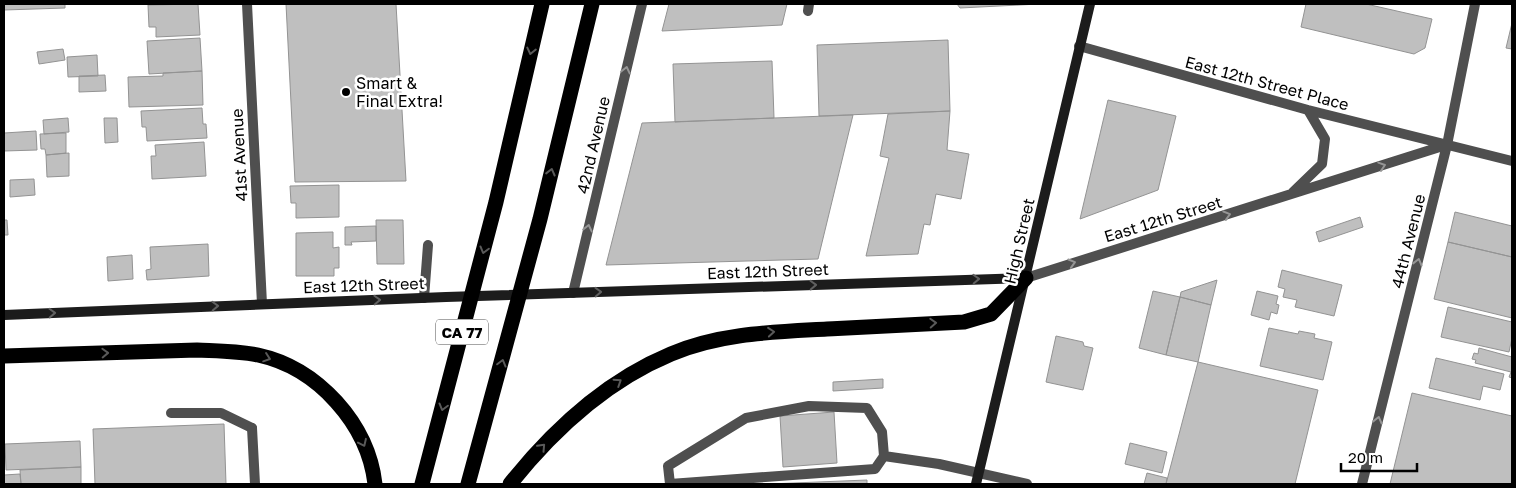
<svg xmlns="http://www.w3.org/2000/svg" width="1516" height="488" viewBox="0 0 1516 488" font-family="'Golos Text',sans-serif">
<rect width="100%" height="100%" fill="#fff"/>
<!-- building -->
<path fill="#bfbfbf" stroke="#939393" d="M4,4h61v4l-61,2z
M198,4l2,31 -44,2v-10h-7l-1,-22z
M286,4h110l10,177 -111,1z
M669,4h118l-5,21 -120,6z
M957,4h82l-79,4z
M1306,4h60l66,15 -7,29 -11,6 -113,-27z
M1512,23v26l-6,-1z
M200,38l2,33 -53,3 -2,-33z
M948,40l2,71 -131,5 -2,-71z
M63,49l2,11 -26,4 -2,-12z
M97,55l1,21 -30,1 -1,-20z
M772,61l2,57 -99,4 -2,-58z
M202,71l1,34 -74,2 -1,-30 35,-1v-3z
M105,75l1,16 -27,1v-16z
M1108,100l68,16 -18,74 -78,29z
M202,108l1,16h3l1,14 -60,3 -1,-14h-4l-1,-16z
M950,111l-3,39 22,4 -8,45 -25,-5 -6,31 -6,-1 -6,30 -52,2 23,-98 -9,-2 8,-42z
M853,115l-35,144 -212,6 36,-142z
M68,118l1,14 -25,2 -1,-14z
M104,118h13l1,24 -13,1z
M36,131l1,19 -33,1v-18z
M66,133v20l-20,2 -1,-6h-4l-1,-15z
M204,142l2,34 -54,3 -1,-23h5l-1,-11z
M69,153v23l-22,1 -1,-22z
M34,179l1,16 -25,2v-17z
M339,185v32l-43,1v-15h-5l-1,-17z
M1455,212l57,14v31l-64,-15z
M1360,217l3,10 -44,15 -3,-10z
M4,220h3l1,15h-4z
M376,220h27l1,44h-27z
M376,226v15l-25,1 1,3h-7v-18z
M333,232v16l6,-1v21h-5v8h-38v-43z
M1448,242l64,15v61l-78,-19z
M208,244l1,32 -62,4 -1,-10 5,-1 -1,-22z
M132,255l1,24 -25,2 -1,-24z
M1282,270l60,15 -8,31 -39,-9 2,-7 -14,-3 2,-8 -7,-2z
M1217,280l-6,25 -31,-8 1,-5z
M1153,291l27,6 -14,58 -27,-7z
M1257,291l21,5 -2,8 3,1 -2,9 -6,-2 -2,8 -18,-5z
M1180,297l31,8 -13,57 -32,-7z
M1448,307l64,15v16l-3,14 -68,-15z
M1269,328l29,6 1,-3 16,3 -1,4 18,4 -9,38 -63,-14z
M1056,336l27,6 1,4 9,2 -10,42 -37,-8z
M1479,348l33,9v21l-3,-1 2,-5 -36,-9 1,-3 -4,-1 2,-6 4,1z
M1436,358l68,16 -4,16 -17,-4 -3,14 -51,-12z
M1198,362l120,28 -23,94h-129z
M883,379v9l-50,3v-9z
M1412,393l100,23v68h-122z
M834,412l3,51 -54,4 -3,-51z
M224,424l2,60h-131l-2,-55z
M80,441l1,26 -75,3 -1,-26z
M1130,443l37,9 -5,21 -37,-9z
M81,467v17h-60l-1,-14z
M1147,473l20,5 -1,6h-22z
M20,474l1,10h-17v-9z
M867,480v4h-98z"/>
<g fill="none" stroke-linecap="round" stroke-linejoin="round">
<!-- lane -->
<path stroke="#4f4f4f" stroke-width="10" d="M808,11l1,-7
M424,298l4,-53
M171,413h50l31,15
M884,456l-9,13 -205,15 -2,-18 78,-48 63,-12 58,2 15,24 2,24 55,8 88,20"/>
<!-- street -->
<path stroke="#4f4f4f" stroke-width="10" d="M247,4l15,300
M1079,46l229,64 204,51
M1293,192l29,-28 3,-25 -17,-29
M1026,278l420,-133
M573,293l69,-289
M252,428l3,56
M1362,484l85,-339 28,-141"/>
<!-- secondary -->
<path stroke="#1c1c1c" stroke-width="10" d="M4,315l442,-18 580,-19
M976,484l114,-480"/>
<!-- highway -->
<path stroke="#000" stroke-width="15" d="M4,356l193,-6c21,1 41,1 61,5 60,13 110,69 117,129
M422,484l74,-282 46,-198
M468,484l72,-265 52,-215
M510,484c43,-54 96,-103 161,-130 49,-21 104,-22 156,-25 46,-2 92,-5 137,-7l27,-8 35,-36"/>
</g>
<!-- one-way arrows -->
<defs><path id="oneway-chevron" d="M-2-3.5L2.5 0L-2 3.5" fill="none" stroke-width="1.6" stroke-linecap="round" stroke-linejoin="round" transform="scale(1.25)"/></defs>
<g stroke="#595959">
<use href="#oneway-chevron" transform="translate(531 51) rotate(103)"/>
<use href="#oneway-chevron" transform="translate(551 172) rotate(-76)"/>
<use href="#oneway-chevron" transform="translate(484 250) rotate(105)"/>
<use href="#oneway-chevron" transform="translate(933 323) rotate(-3)"/>
<use href="#oneway-chevron" transform="translate(771 332) rotate(-5)"/>
<use href="#oneway-chevron" transform="translate(105 353) rotate(-2)"/>
<use href="#oneway-chevron" transform="translate(267 358) rotate(19)"/>
<use href="#oneway-chevron" transform="translate(502 363) rotate(-75)"/>
<use href="#oneway-chevron" transform="translate(618 382) rotate(-33)"/>
<use href="#oneway-chevron" transform="translate(443 407) rotate(105)"/>
<use href="#oneway-chevron" transform="translate(363 443) rotate(65)"/>
<use href="#oneway-chevron" transform="translate(542 447) rotate(-47)"/>
</g>
<g stroke="#959595">
<use href="#oneway-chevron" transform="translate(626 70) rotate(-77)"/>
<use href="#oneway-chevron" transform="translate(1382 166) rotate(-18)"/>
<use href="#oneway-chevron" transform="translate(1227 215) rotate(-17)"/>
<use href="#oneway-chevron" transform="translate(588 228) rotate(-77)"/>
<use href="#oneway-chevron" transform="translate(1418 262) rotate(-76)"/>
<use href="#oneway-chevron" transform="translate(1072 263) rotate(-17)"/>
<use href="#oneway-chevron" transform="translate(1378 420) rotate(-76)"/>
</g>
<g stroke="#606060">
<use href="#oneway-chevron" transform="translate(976 279) rotate(-2)"/>
<use href="#oneway-chevron" transform="translate(813 285) rotate(-2)"/>
<use href="#oneway-chevron" transform="translate(598 292) rotate(-2)"/>
<use href="#oneway-chevron" transform="translate(377 300) rotate(-2)"/>
<use href="#oneway-chevron" transform="translate(215 306) rotate(-2)"/>
<use href="#oneway-chevron" transform="translate(52 313) rotate(-2)"/>
</g>
<!-- markers -->
<circle fill="#000" stroke="#fff" stroke-width="2" cx="346" cy="92" r="5"/>
<g text-anchor="middle" dominant-baseline="central" stroke-width="5" stroke-linejoin="round" paint-order="stroke">
<!-- shield labels -->
<rect fill="#fff" stroke="#4c4c4c" stroke-width="1" x="436" y="319.5" width="52" height="25" rx="4"/>
<g font-size="15" font-weight="bold" fill="#000">
<text x="462" y="332">CA 77</text>
</g>
<!-- poi labels -->
<g font-size="16" fill="#000" stroke="#fff" text-anchor="start">
<text x="356" y="83">Smart &amp;<tspan x="356" dy="18">Final Extra!</tspan></text>
</g>
<!-- street labels -->
<g font-size="16" fill="#000" stroke="#fff">
<text transform="translate(1267 83) rotate(15)">East 12th Street Place</text>
<text transform="translate(593 145) rotate(-77)">42nd Avenue</text>
<text transform="translate(239 155) rotate(-93)">41st Avenue</text>
<text transform="translate(1163 219) rotate(-17)">East 12th Street</text>
<text transform="translate(1019 241) rotate(-77)">High Street</text>
<text transform="translate(1408 241) rotate(-76)">44th Avenue</text>
<text transform="translate(768 271) rotate(-2)">East 12th Street</text>
<text transform="translate(364 285) rotate(-2)">East 12th Street</text>
</g>
</g>
<!-- border -->
<rect width="1516" height="488" fill="none" stroke="#000000" stroke-width="10"/>
<!-- scale -->
<path d="M1341 463v8h76v-8" fill="none" stroke="#000000" stroke-width="2.5"/>
<text x="1348" y="463" font-size="15" fill="#000000" stroke="#ffffff" stroke-width="4" paint-order="stroke">20 m</text>
</svg>
